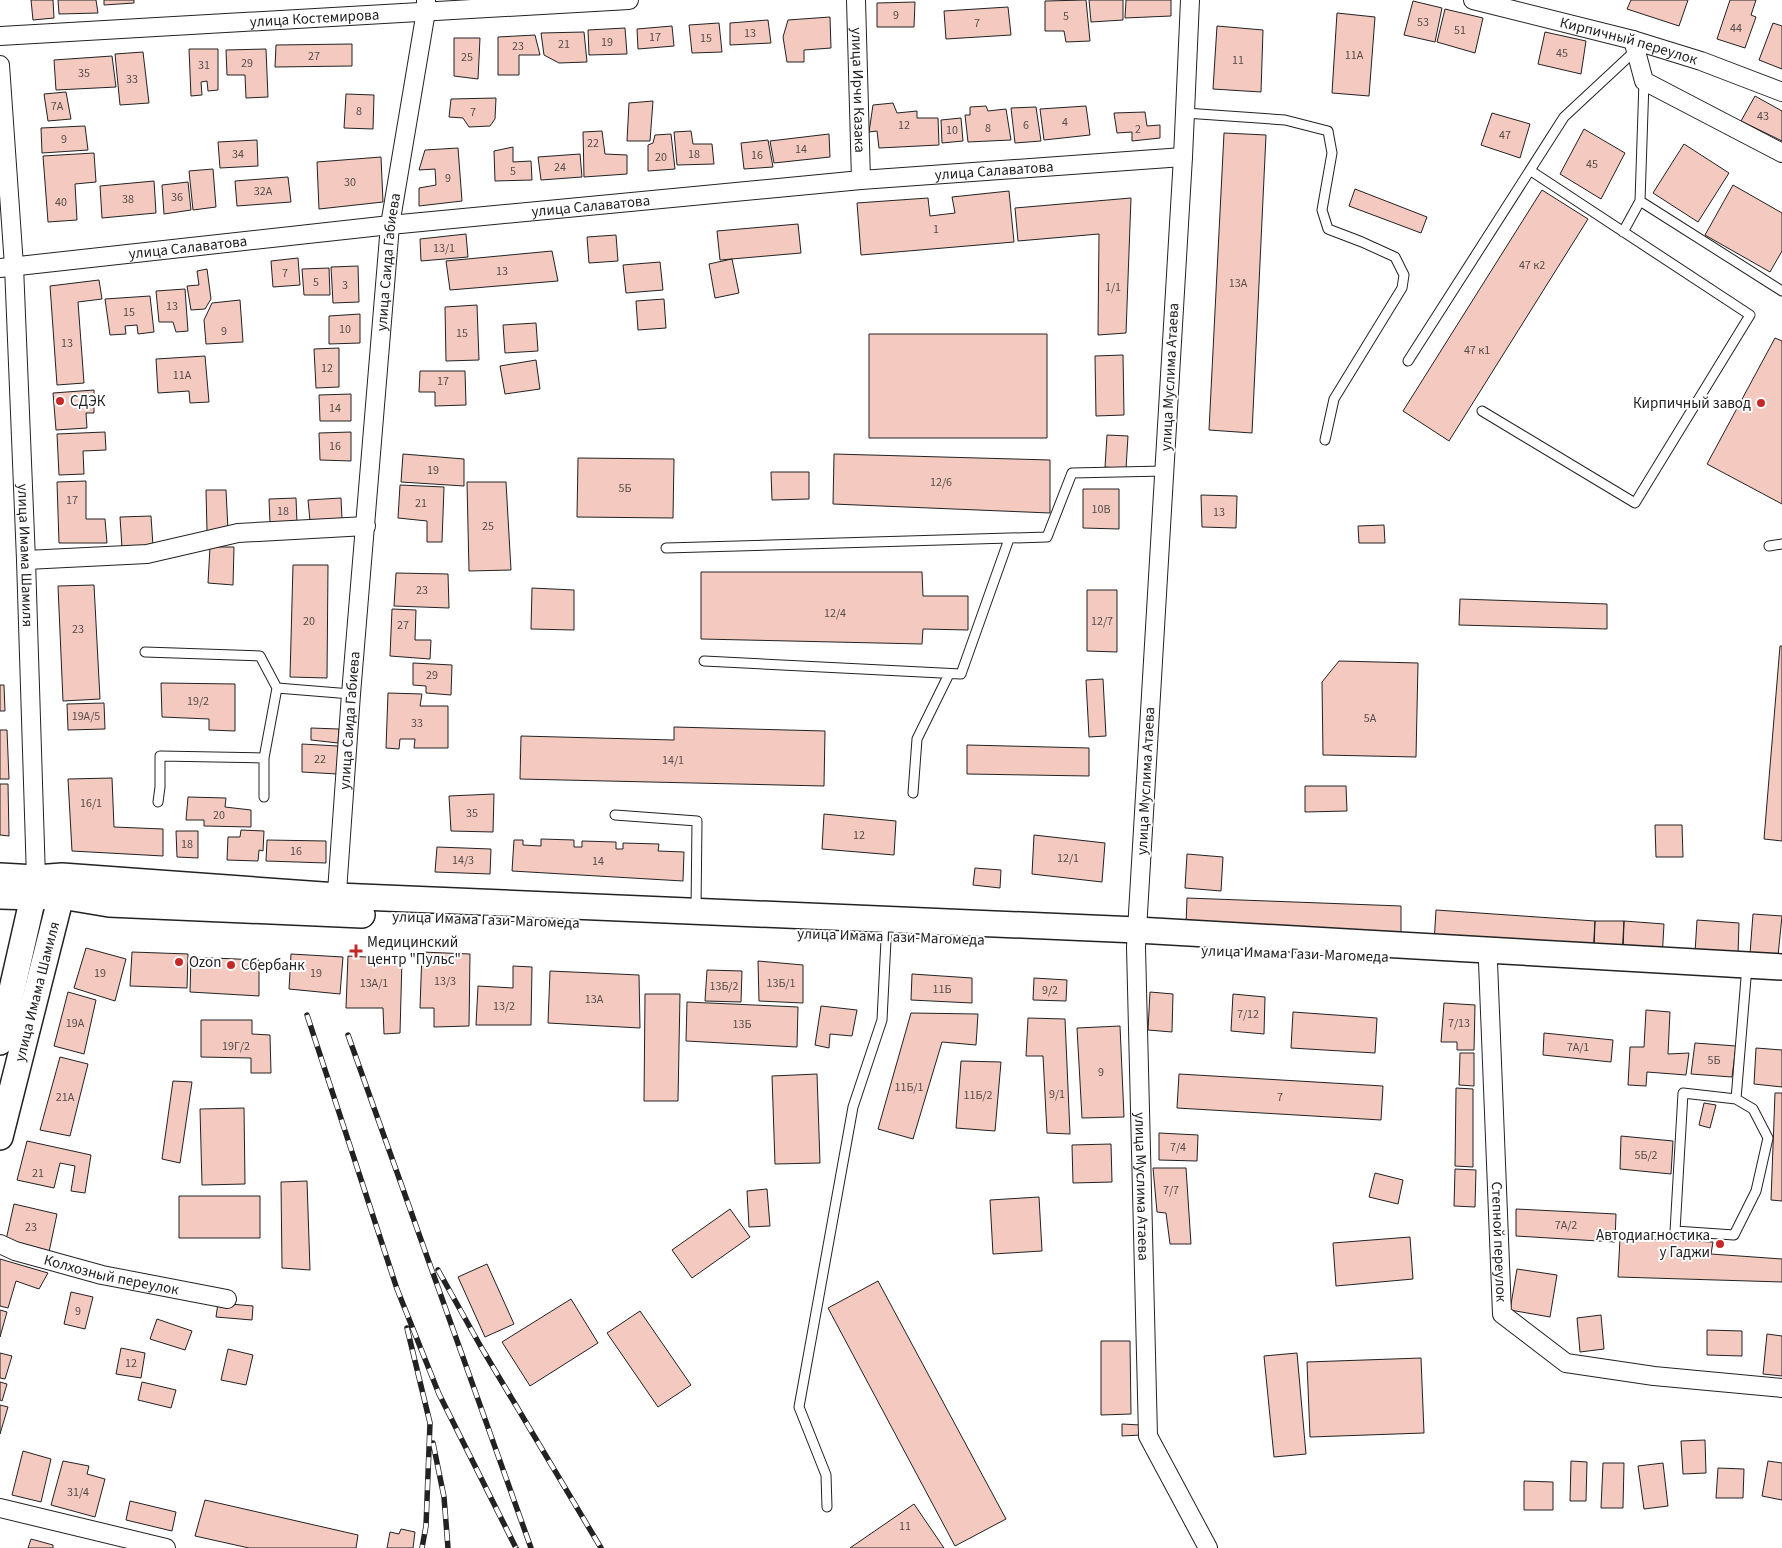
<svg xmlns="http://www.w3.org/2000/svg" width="1782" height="1548" viewBox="0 0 1782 1548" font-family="'Source Sans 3',sans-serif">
<rect width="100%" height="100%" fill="#fff"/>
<!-- building -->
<path fill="#f3c9c0" stroke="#222" d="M31,0h22l1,18 -21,2z
M58,0h38l2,13 -39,1z
M104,0h30v3l-30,2z
M1086,0l4,41 -24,1 -2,-11h-19v-30z
M1089,0h34v20l-32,2z
M1126,0h45v16l-46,2z
M1631,0h57l-9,26 -52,-17z
M1730,0h26l-5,15 5,2 -11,31 -28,-9z
M1413,1l29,7 -7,34 -31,-7z
M915,2l-1,25h-37v-24z
M1008,7l3,28 -65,4 -2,-28z
M1445,9l38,9 -8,35 -38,-11z
M1337,13l38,4 -6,79 -37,-3z
M830,17l1,31 -27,2v12h-17l-4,-25 5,-17z
M768,20l3,23 -41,2v-22z
M719,23l3,29 -30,1 -3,-28z
M1773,23l9,3v43l-23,-9z
M672,26l2,20 -36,3 -1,-20z
M1217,26l46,4 -2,62 -48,-3z
M625,28l2,26 -38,1 -1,-25z
M584,32l3,30 -28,1 -15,-8 -3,-22z
M1545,32l41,9 -5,33 -43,-10z
M535,35l5,20h-21v20h-21v-38z
M454,38h26l-2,41 -24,-3z
M352,44v22l-77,1 1,-22z
M189,49h29v41l-10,1 -1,-10 -6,1 1,13 -11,1z
M266,49l2,48 -22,1 -1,-23h-18l-1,-25z
M143,52l6,51 -29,2 -5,-51z
M112,56l4,31 -60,3 -2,-30z
M66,92l5,27 -23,2 -4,-27z
M346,94l28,1 -1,34 -29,-1z
M1755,96l27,15v30l-41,-20z
M496,98l-1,21 -5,7 -21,1 -6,-9 -14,-1 2,-18z
M653,101l-3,40h-23l2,-38z
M893,103l4,10 20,-2v7h21l1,27 -60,3 -2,-17 -8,1 4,-27z
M986,106l2,5 18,-2 5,31 -43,2 -3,-27h5v-8z
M1086,106l4,29 -46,5 -4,-31z
M1036,107l5,34 -26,2 -4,-35z
M1145,112l2,14 13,-1v13l-28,3v-9l-15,1 -3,-20z
M1492,113l38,11 -10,34 -39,-13z
M961,118l2,23 -21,2 -1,-23z
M85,126l3,24 -46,3 -1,-25z
M1584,129l41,24 -24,46 -41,-25z
M602,131l3,23 22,1v19l-43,3 -1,-45z
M691,131l2,13h19l2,20 -37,1 -3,-33z
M1224,133l42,2 -14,298 -43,-3z
M671,134l4,35 -27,2v-26l5,-2 2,-8z
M829,134l1,23 -56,6 -4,-22z
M257,140l1,26 -38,2 -2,-26z
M768,140l5,27 -29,2 -3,-26z
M1684,144l45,29 -31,49 -45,-29z
M513,147v15l18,-1 1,19 -37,1 -1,-30z
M458,148l4,53 -43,5v-18l17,-3 -1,-16 -16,1 6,-20z
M94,153l2,29 -21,2 2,36 -29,2 -5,-66z
M580,154l2,23 -41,3 -3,-23z
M381,157l2,45 -64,7 -2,-47z
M213,169l3,38 -23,3 -4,-39z
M288,177l3,25 -54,4 -2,-25z
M154,181l2,32 -54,5 -2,-32z
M188,182l3,28 -27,4 -2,-29z
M1733,185l49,28v38l-12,21 -65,-37z
M1355,189l72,28 -6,16 -72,-27z
M1542,190l46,29 -139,222 -46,-30z
M1009,191l5,51 -153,13 -4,-52 71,-5 2,18 25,-3 -3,-16z
M1131,198l-5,135 -28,2 1,-101 -81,7 -3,-33z
M798,224l3,29 -81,7 -3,-29z
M466,234l2,23 -47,4 -1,-22z
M616,235l2,26 -29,2 -2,-26z
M552,251l6,30 -108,9 -4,-29z
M298,258l2,27 -27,2 -2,-26z
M732,259l7,34 -24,5 -6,-34z
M660,262l3,28 -37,3 -3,-28z
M358,266l1,36 -26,1 -2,-36z
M329,268l1,27h-26l-2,-26z
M207,269l4,30 -6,10 -14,1 -4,-24 12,-1 -2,-14z
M99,280l3,19 -24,3 6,81 -27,2 -7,-99z
M185,289l3,42 -12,1 -3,-10h-14l-3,-31z
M150,296l4,36 -16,2 -1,-9 -12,1 1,8 -16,1 -5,-36z
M664,299l2,29 -28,2 -2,-29z
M240,300l3,42 -37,2 -2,-24 8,-17z
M477,305l2,55 -33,1 -1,-54z
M360,314v29l-31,1v-28z
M536,323l2,28 -33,2 -2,-28z
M869,334h178v104h-178z
M1775,338l7,3v163l-75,-40z
M339,348v39l-23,1 -2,-39z
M1123,355l1,60 -28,1 -1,-60z
M205,356l4,46 -19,1 -1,-12 -31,2 -2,-34z
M536,360l4,29 -35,5 -5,-28z
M420,371h45l1,34 -31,1v-14h-16z
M94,390v23h-8l1,15 -31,2 -3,-37z
M351,394v27h-31l-1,-26z
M105,432l1,18 -23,1 1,23 -25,1 -2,-41z
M351,432v29l-31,-1 -1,-27z
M1107,435l21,1 -2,33 -21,-2z
M403,454l61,5v27l-63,-4z
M834,454l216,6v53l-217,-9z
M578,458l96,1 -1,59 -96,-1z
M771,472h38v27l-37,1z
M86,481v38h19l2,24h-48l-2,-61z
M467,482h39l5,88 -42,1z
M400,485l44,2 -2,55h-15v-21l-29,-3z
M1083,489h36v40l-36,-1z
M206,490h20l2,40 -21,1z
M1201,495l36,1 -1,32 -34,-1z
M296,498l1,25h-27l-1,-24z
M341,498l1,21 -32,2 -2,-21z
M151,516l2,30 -31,2 -2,-31z
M1384,525l1,18h-26l-1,-17z
M210,547h24l-1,38 -25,-2z
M293,565h35l-1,113 -37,-1z
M701,572h221l1,24h45v34l-45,-1 -1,15 -221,-5z
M396,573l52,1 1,34 -55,-2z
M94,585l6,114 -37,2 -5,-115z
M532,588l42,2v40l-43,-1z
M1087,590h30v62l-30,-1z
M1460,599l147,5v25l-148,-4z
M392,609l24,1 -1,30h16l-1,19 -40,-3z
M1780,646h2v195l-18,-2z
M1339,661l79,2 -2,94 -93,-2 -1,-73z
M413,663l39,2 -1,30 -25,-2v-7l-13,-1z
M1103,679l3,57 -17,1 -3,-57z
M161,683l74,1v47l-26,-1v-11l-47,-2z
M0,685h4l1,26h-5z
M388,693l34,1 -2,12h28v42h-34l1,-9h-15l-1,10 -13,-1z
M104,703l1,26 -37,1 -1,-26z
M674,727l151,4 -1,55 -304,-7 1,-43 153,4z
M311,728l28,1 -1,14 -27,-3z
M0,730h7l2,49h-9z
M302,744l36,2 -1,28 -35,-2z
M967,745l122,3v28l-122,-2z
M112,778l2,49 49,2v27l-91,-5 -4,-72z
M0,784h8l1,52 -9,-1z
M1305,786h41l1,25 -42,1z
M494,794l-1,38 -42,-1 -2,-35z
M188,797l38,1 -1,9 26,3v17l-47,-1v-6h-18z
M824,814l72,7 -2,34 -72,-6z
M1655,825h27l1,32h-27z
M241,830l23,1 -1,20 -4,-1 -1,11 -31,-1 1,-23h12z
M176,831h22v27l-21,-1z
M1034,835l71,8 -3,39 -70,-8z
M541,839l33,1v7h8v-6l34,1v7h7v-6l36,1 -1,7 26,1 -1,29 -171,-10 2,-31h9v5l18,1z
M267,840l59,1v22l-60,-2z
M437,847l54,2 -1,25 -55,-2z
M1187,854l36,3 -2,34 -36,-3z
M975,868l26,2 -1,18 -27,-3z
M1187,898l214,8v26l-215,-8z
M1436,910l159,11 -2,33 -159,-11z
M1753,914l29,2 -4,40 -28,-2z
M1697,920l42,3 -1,32 -43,-2z
M1595,921h29l-1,33 -29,-2z
M1624,921l40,3 -2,35 -40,-3z
M86,948l40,11 -11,42 -41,-13z
M132,952l56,2 -1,34 -57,-2z
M422,952l48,2 -1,72 -35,1v-19h-14z
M291,954l52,3 -3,37 -51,-5z
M348,956l54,3 -2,74 -16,1 -1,-26h-37z
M191,957l68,3v36l-69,-4z
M758,961l45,4v38l-44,-2z
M513,966l19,1 -1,58h-55l2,-39 35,2z
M707,970l35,1 -1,31 -36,-1z
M550,971l89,4 1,53 -92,-5z
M912,974l60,4v25l-61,-3z
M1034,978l33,2 -1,21 -33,-1z
M68,992l28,8 -12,54 -30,-8z
M1150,992l23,2 -1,38 -24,-2z
M645,994h35l-2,107h-34z
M1233,994l32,3 -1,37 -33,-3z
M687,1002l111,5 -1,40 -111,-6z
M1444,1003l31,2 -1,45h-17v-8h-16z
M821,1006l36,4 -5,26 -22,-2 -1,14 -14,-3z
M1646,1010l24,2 -2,42 21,-1 -3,22 -39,-3 -1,14 -18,-1 2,-38h14z
M1293,1012l84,6 -2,35 -84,-5z
M911,1013l67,1 -2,31 -34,-3 -29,97 -35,-10z
M1028,1018l37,1 5,115 -23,-1 -4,-77h-17z
M201,1020h51v14l18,1 1,38h-20v-15l-50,-1z
M1120,1026l4,91 -42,1 -5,-90z
M1544,1033l69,7 -2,22 -68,-7z
M1695,1043l41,3 -4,31 -41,-3z
M1756,1048l26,2v37l-28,-3z
M1460,1053h14v33l-15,-1z
M60,1057l28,7 -18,72 -30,-6z
M961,1061l40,1 -6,69 -39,-3z
M817,1074l3,89 -45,1 -3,-88z
M1179,1074l204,12 -2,34 -204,-12z
M173,1081l19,1 -12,81 -18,-4z
M1456,1088l17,1v78l-18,-1z
M1775,1093h7v108l-11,-1z
M1704,1103l12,2 -6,23 -11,-3z
M244,1108l1,76 -43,1 -2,-76z
M1159,1133l39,2 -1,26 -38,-1z
M1621,1136l52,5 -2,33 -51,-5z
M27,1141l64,14 -6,38 -14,-2 4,-25 -15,-3 -6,25 -37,-8z
M1111,1144l1,38 -39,1 -1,-38z
M1153,1168h33l5,76h-21l-4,-31 -9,-1z
M1455,1169l21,1 -1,37 -21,-1z
M1375,1173l28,7 -5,24 -29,-7z
M307,1181l3,89 -28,-2 -1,-86z
M767,1189l3,37 -21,1 -2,-36z
M179,1196h81v42h-81z
M1039,1197l3,54 -49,3 -3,-54z
M14,1204l43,10 -8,38 -43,-12z
M730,1209l20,28 -58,41 -20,-28z
M1516,1209l100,5 -1,28 -99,-6z
M1410,1237l3,42 -77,7 -3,-43z
M1620,1238l93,4 -2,12 71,5v23l-164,-5z
M0,1259l48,14 -9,16 -23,-8 -8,27 -8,-2z
M487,1264l27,60 -29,13 -27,-60z
M1517,1269l40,6 -7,42 -40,-7z
M878,1281l128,238 -51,27 -127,-238z
M71,1292l22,5 -8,32 -21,-5z
M571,1299l27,44 -68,43 -28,-44z
M218,1303l35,3 -1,14 -36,-3z
M0,1310l7,2 -7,25z
M640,1311l51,74 -33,22 -51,-74z
M1601,1315l3,34 -24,3 -3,-34z
M157,1319l35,12 -7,19 -35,-11z
M1707,1330l35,1v25l-35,-1z
M1767,1334l15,2v40l-19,-2z
M1101,1341h29l1,73 -30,1z
M121,1348l24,5 -4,25 -25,-4z
M228,1349l25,6 -7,30 -25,-5z
M0,1353l12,3 -7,23 -5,-1z
M1297,1353l9,101 -32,3 -10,-101z
M1421,1358l3,75 -114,4 -3,-75z
M0,1382l7,2 -5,17 -2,-1z
M142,1382l34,8 -5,18 -33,-8z
M0,1405l8,2 -8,27z
M1122,1424l18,1 1,10 -19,1z
M1705,1440l1,33 -23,1 -2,-33z
M23,1451l28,8 -10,43 -29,-7z
M63,1461l26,5 -2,8 18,5 -10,38 -44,-12z
M1571,1461l16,1 -1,39h-16z
M1768,1461l14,2v37l-20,-4z
M1603,1463h21l-1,45h-22z
M1663,1463l5,43 -24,3 -6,-43z
M1718,1468l26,1 -1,29h-27z
M1524,1481l29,1v28h-29z
M205,1500l153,35 -2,13h-107l-54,-12z
M130,1501l46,11 -4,19 -46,-11z
M914,1504l30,44h-94z
M401,1529l14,3 -2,16h-26l3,-16 9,2z
M31,1539l22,6v3h-25z"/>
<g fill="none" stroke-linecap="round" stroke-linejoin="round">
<defs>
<path id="service" d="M1644,81l-4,120 142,90
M1185,113l100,7 43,11 4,22 -10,57 6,19 34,13 33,15 9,18 -2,13 -68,111 -9,41
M1623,232l17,-31
M1408,361l156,-244 72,-67
M1482,411l153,92 115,-188 -219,-144
M1769,546l13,-2
M666,548l381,-11 25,-64 92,-2
M145,652l115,4 17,32 74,6
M704,661l257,13 48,-135
M913,793l4,-54 32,-65
M264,797v-39l13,-70
M158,802l2,-15v-31l104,2
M615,815l82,6 -1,88
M1736,1099l17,10 15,29 -12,53 -22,44 -59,-4 8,-138 53,6 11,-133
M827,1507l-1,-32 -27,-68 54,-300 29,-87 5,-100"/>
<g id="minor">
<path id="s1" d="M856,0l5,180"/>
<path id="s2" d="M1190,0l-7,157 -47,790 12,489 60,112"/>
<path id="s3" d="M1473,0l160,40 68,21 81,31"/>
<path id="s4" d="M0,36l629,-36"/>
<path d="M1633,40l11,41 138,72"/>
<path id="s5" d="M0,65l14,201 12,294 10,318"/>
<path id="s6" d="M0,268l390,-43 471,-45 322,-23"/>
<path d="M26,560l121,-6 91,-21 128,-7"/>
<path id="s7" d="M336,906l15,-212 39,-469 36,-214v-11"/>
<path id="s8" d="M1488,962l14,352 64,49 88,13 128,12"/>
<path id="s9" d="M0,1244l15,7 87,24 125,24"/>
<path d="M0,1508l166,40"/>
</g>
<g id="secondary">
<path d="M0,876l36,2 26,-2 275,20 800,34 645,37"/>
<path d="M0,896l33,1 28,-1 48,8 253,11"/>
<path d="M0,1042l33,-145 2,-16"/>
<path id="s10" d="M0,1137l61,-241 1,-14"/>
</g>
</defs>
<!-- service casing -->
<use href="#service" stroke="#222" stroke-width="11"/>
<!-- minor casing -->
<use href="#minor" stroke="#222" stroke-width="20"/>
<!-- secondary casing -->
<use href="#secondary" stroke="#222" stroke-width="28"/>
<!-- service -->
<use href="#service" stroke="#fff" stroke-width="9"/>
<!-- minor -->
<use href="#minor" stroke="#fff" stroke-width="18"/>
<!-- secondary -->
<use href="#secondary" stroke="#fff" stroke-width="25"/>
<defs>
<path id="rail" d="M307,1015l90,274 42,105 77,154
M348,1035l183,513
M438,1270l43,77 120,201
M407,1328l23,95 -4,103 -4,22
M433,1443l11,54 4,51"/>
</defs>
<!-- rail casing -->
<use href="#rail" stroke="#222" stroke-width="5.5"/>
<!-- rail -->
<use href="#rail" stroke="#fff" stroke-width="4" stroke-dasharray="11" stroke-linecap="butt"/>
</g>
<!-- markers -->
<g fill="#c62828" stroke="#fff" stroke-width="2">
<circle cx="60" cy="401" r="5"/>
<circle cx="1761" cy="403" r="5"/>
<path d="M353.5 943.5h5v5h5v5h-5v5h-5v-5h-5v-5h5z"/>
<circle cx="179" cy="962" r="5"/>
<circle cx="231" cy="965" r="5"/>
<circle cx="1720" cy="1244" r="5"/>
</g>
<g text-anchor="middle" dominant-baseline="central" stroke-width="4" stroke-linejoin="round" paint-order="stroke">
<!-- number labels -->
<g font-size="12" fill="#564c4a">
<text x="896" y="15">9</text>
<text x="1066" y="16">5</text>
<text x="1423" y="22">53</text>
<text x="977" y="23">7</text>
<text x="1736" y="28">44</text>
<text x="1460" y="30">51</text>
<text x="750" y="33">13</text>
<text x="655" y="37">17</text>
<text x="706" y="38">15</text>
<text x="607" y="42">19</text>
<text x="564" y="44">21</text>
<text x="518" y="46">23</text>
<text x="1562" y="53">45</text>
<text x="1354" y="55">11А</text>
<text x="314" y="56">27</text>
<text x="467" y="57">25</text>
<text x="1238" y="60">11</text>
<text x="247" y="63">29</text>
<text x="204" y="65">31</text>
<text x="84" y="73">35</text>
<text x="132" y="79">33</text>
<text x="57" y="106">7А</text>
<text x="359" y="111">8</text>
<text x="473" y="112">7</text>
<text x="1763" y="116">43</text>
<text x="1065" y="122">4</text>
<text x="904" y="125">12</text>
<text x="1026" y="125">6</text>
<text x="988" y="128">8</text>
<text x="1138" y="129">2</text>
<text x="952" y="130">10</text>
<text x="1505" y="135">47</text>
<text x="64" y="139">9</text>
<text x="593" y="143">22</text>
<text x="801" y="149">14</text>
<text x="238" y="154">34</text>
<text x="694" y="154">18</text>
<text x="757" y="155">16</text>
<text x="661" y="157">20</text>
<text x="1592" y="164">45</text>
<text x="560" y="167">24</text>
<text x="513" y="171">5</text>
<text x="448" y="178">9</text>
<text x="350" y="182">30</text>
<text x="263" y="191">32А</text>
<text x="177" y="197">36</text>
<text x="128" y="199">38</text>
<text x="61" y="202">40</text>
<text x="936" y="229">1</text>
<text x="444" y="248">13/1</text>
<text x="1532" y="265">47 к2</text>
<text x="502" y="271">13</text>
<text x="285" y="273">7</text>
<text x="316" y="282">5</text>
<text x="1238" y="283">13А</text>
<text x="345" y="285">3</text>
<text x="1113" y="287">1/1</text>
<text x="172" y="306">13</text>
<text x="129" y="312">15</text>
<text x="345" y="329">10</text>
<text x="224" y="331">9</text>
<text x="462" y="333">15</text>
<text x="67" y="343">13</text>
<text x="1477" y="350">47 к1</text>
<text x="327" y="368">12</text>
<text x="182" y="375">11А</text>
<text x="443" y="381">17</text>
<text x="335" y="408">14</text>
<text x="335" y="446">16</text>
<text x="433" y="470">19</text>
<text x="941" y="482">12/6</text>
<text x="625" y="488">5Б</text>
<text x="72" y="500">17</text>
<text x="421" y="503">21</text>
<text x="1101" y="509">10В</text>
<text x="283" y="511">18</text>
<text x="1219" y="512">13</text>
<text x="488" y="526">25</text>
<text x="422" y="590">23</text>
<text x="835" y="613">12/4</text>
<text x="309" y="621">20</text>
<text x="1102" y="621">12/7</text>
<text x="403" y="625">27</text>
<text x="78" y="629">23</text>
<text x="432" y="675">29</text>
<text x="198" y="701">19/2</text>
<text x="86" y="716">19А/5</text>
<text x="1370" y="718">5А</text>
<text x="417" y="723">33</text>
<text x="320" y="759">22</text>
<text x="673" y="760">14/1</text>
<text x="91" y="803">16/1</text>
<text x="472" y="813">35</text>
<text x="219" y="815">20</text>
<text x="859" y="835">12</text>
<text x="187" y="844">18</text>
<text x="296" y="851">16</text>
<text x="1068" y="858">12/1</text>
<text x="463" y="860">14/3</text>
<text x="598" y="861">14</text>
<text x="100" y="973">19</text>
<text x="316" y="973">19</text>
<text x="445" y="981">13/3</text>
<text x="374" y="983">13А/1</text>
<text x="781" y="983">13Б/1</text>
<text x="724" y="986">13Б/2</text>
<text x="942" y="989">11Б</text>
<text x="1050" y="990">9/2</text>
<text x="594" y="999">13А</text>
<text x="504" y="1006">13/2</text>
<text x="1248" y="1014">7/12</text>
<text x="75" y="1023">19А</text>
<text x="1459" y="1023">7/13</text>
<text x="742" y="1024">13Б</text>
<text x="236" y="1046">19Г/2</text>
<text x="1578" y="1047">7А/1</text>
<text x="1714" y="1060">5Б</text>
<text x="1101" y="1072">9</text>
<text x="909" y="1087">11Б/1</text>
<text x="1057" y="1094">9/1</text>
<text x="978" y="1095">11Б/2</text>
<text x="65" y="1097">21А</text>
<text x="1280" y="1097">7</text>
<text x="1178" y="1147">7/4</text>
<text x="1646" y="1155">5Б/2</text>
<text x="38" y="1173">21</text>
<text x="1171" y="1190">7/7</text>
<text x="1566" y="1225">7А/2</text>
<text x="31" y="1227">23</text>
<text x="78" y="1311">9</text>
<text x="131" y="1363">12</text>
<text x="78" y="1492">31/4</text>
<text x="905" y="1526">11</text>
</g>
<!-- street labels -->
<g font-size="15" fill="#222" stroke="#fff">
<text stroke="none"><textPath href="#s4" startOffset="315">улица Костемирова</textPath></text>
<text stroke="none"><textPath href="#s3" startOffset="161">Кирпичный переулок</textPath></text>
<text stroke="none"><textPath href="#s1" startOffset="90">улица Ирчи Казака</textPath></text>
<text stroke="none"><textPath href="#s6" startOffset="999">улица Салаватова</textPath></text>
<text stroke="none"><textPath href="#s6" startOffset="594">улица Салаватова</textPath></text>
<text stroke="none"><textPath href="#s6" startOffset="189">улица Салаватова</textPath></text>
<text stroke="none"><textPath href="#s7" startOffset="646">улица Саида Габиева</textPath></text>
<text transform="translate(1170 377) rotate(-87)">улица Муслима Атаева</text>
<text stroke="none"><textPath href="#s5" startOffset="491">улица Имама Шамиля</textPath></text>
<text stroke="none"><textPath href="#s7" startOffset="186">улица Саида Габиева</textPath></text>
<text transform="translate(1146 781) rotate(-87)">улица Муслима Атаева</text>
<text transform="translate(486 920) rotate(2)">улица Имама Гази-Магомеда</text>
<text transform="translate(891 937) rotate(2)">улица Имама Гази-Магомеда</text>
<text transform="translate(1295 954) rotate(2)">улица Имама Гази-Магомеда</text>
<text stroke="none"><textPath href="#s10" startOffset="150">улица Имама Шамиля</textPath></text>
<text stroke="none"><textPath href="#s2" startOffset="1188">улица Муслима Атаева</textPath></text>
<text stroke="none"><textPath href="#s8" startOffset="280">Степной переулок</textPath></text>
<text stroke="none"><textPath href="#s9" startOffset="116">Колхозный переулок</textPath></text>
</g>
<!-- poi labels -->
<g font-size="15" fill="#222" stroke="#fff" text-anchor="start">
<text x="70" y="401">СДЭК</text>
<text x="1751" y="403" text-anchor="end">Кирпичный завод</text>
<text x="367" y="942">Медицинский<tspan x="367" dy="17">центр "Пульс"</tspan></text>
<text x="189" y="962">Ozon</text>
<text x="241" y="965">Сбербанк</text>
<text x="1710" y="1235" text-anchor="end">Автодиагностика<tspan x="1710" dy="17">у Гаджи</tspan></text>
</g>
</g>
</svg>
